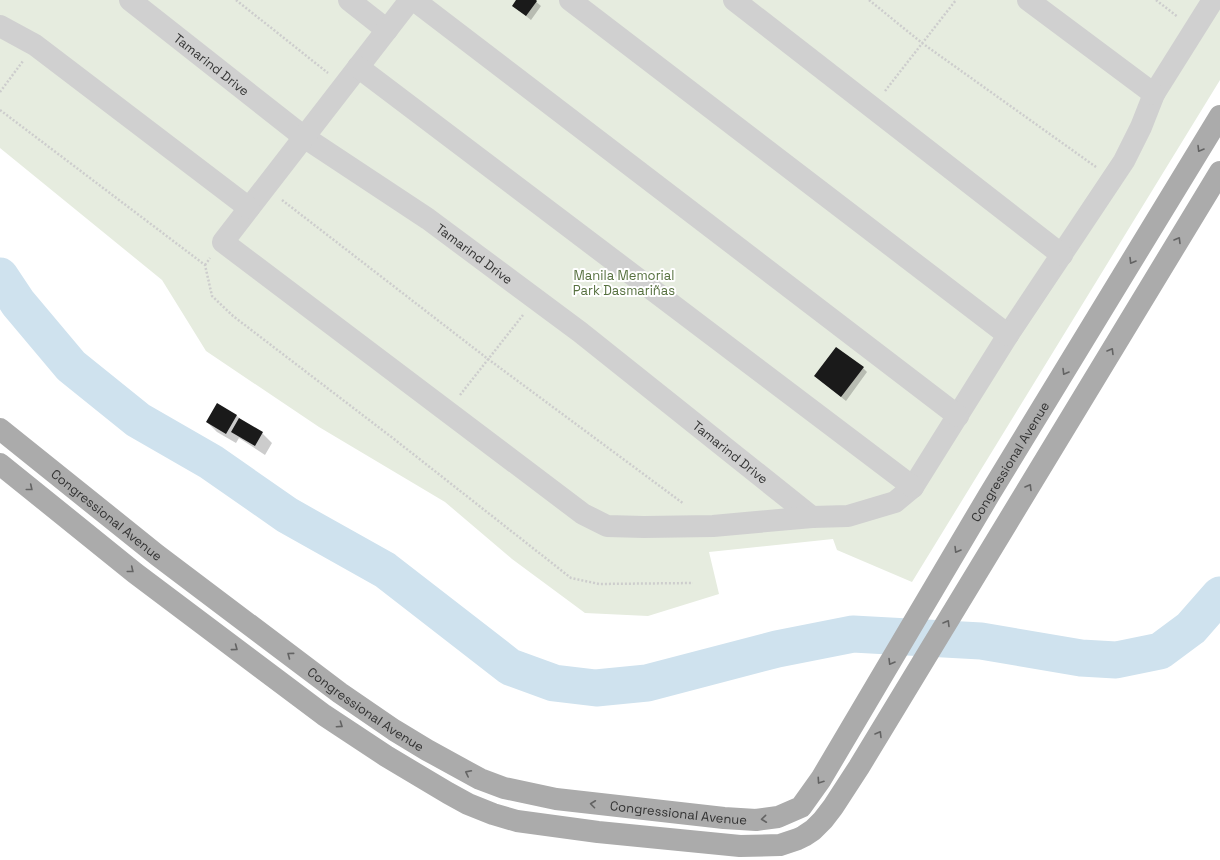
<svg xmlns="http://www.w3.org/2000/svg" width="1220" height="860" viewBox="0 0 1220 860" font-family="'Space Grotesk',sans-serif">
<rect width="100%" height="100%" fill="#fff"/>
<!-- green -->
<path fill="#e6ecdf" d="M0,0h1220v80l-308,502 -75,-32 -4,-11 -124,13 10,42 -71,22 -63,-3 -73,-54 -67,-57 -126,-75 -113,-76 -44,-71 -162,-132z"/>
<!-- shadow -->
<path fill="#0003" d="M517,0h17l7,6 -10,14 -18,-14z
M863,368l4,4 -21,29 -31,-25z
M217,404l20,12 7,6 18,11 10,10 -7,12 -26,-17 -3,5 -19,-11 -10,-10z"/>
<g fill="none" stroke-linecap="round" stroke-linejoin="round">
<!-- river -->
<path stroke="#cfe2ee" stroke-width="37" d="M0,276l18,27 53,63 67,54 73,42 76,53 98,55 125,97 44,16 42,5 51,-5 130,-34 76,-15 128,7 100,17 35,2 44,-9 31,-23 29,-33"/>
</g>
<!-- building -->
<path fill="#1a1a1a" d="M516,0h20l1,1 -11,15 -14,-10z
M836,347l28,20 -23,30 -27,-21z
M217,403l20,12 -11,19 -20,-12z
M239,418l24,14 -8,14 -24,-14z"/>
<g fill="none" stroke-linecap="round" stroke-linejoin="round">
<!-- path -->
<path stroke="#cdcdcd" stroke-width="2.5" stroke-dasharray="2 2" stroke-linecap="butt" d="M236,0l92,73
M869,0l53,43 174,124
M1156,0l22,17
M885,91l71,-91
M0,92l23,-31
M0,110l205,155 7,31 21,20 161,123 177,139 28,6 94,-1
M282,200l206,159 196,145
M205,265l5,-7
M460,395l63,-80"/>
<!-- minor -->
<g stroke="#d0d0d0" stroke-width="22">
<path id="s1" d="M130,0l174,137 124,82 152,113 232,185"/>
<path d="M349,0l38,30"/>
<path d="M410,0l-187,242 360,272 24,12 37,1 69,-1 99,-9 36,-1 47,-14 18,-15 95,-152 116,-174 17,-34 13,-33 59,-94"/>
<path d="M414,0l544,416"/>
<path d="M570,0l438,335"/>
<path d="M734,0l328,255"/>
<path d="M1028,0l126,94"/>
<path d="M0,26l35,19 214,163"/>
<path d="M358,67l555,420"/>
</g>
<!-- major -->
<g stroke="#ababab" stroke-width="22">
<path id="s2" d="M0,429l157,126 183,138 54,37 33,20 53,29 24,9 52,11 168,19 32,2 22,-3 23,-10 20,-28 168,-284 231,-379"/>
<path d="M0,464l135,109 189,142 62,41 62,37 20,11 25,10 24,7 81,11 142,14 40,-1 18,-6 6,-3 9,-6 10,-10 10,-13 26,-40 361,-595"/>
</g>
</g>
<!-- one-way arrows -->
<defs><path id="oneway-chevron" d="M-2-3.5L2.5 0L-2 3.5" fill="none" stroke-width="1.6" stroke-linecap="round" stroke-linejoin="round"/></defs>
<g stroke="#636363">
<use href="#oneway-chevron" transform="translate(1200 149) rotate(121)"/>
<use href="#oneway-chevron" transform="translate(1178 240) rotate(-59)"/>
<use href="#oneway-chevron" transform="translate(1132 261) rotate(121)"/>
<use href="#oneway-chevron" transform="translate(1111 351) rotate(-59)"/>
<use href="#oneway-chevron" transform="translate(1065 372) rotate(121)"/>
<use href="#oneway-chevron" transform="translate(1029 487) rotate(-59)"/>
<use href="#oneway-chevron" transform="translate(30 488) rotate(39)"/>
<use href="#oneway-chevron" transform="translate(957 550) rotate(121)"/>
<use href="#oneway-chevron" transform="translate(131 570) rotate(39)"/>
<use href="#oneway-chevron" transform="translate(947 623) rotate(-59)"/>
<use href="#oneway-chevron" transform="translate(235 648) rotate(37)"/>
<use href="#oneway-chevron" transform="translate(290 655) rotate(-143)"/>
<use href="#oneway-chevron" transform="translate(891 662) rotate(121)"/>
<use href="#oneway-chevron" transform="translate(340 725) rotate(34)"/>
<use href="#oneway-chevron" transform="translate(879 734) rotate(-59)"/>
<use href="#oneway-chevron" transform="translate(468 773) rotate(-153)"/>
<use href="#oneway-chevron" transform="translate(820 781) rotate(124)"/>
<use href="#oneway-chevron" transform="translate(593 804) rotate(-173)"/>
<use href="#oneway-chevron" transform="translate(764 819) rotate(174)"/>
</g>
<g text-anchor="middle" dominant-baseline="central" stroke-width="4" stroke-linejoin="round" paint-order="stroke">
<!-- street labels -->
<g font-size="13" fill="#333" stroke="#fff">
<text stroke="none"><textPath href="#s1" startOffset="104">Tamarind Drive</textPath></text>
<text stroke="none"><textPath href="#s1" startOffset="428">Tamarind Drive</textPath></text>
<text stroke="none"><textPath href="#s1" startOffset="752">Tamarind Drive</textPath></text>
<text stroke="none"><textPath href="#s2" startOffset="1326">Congressional Avenue</textPath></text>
<text stroke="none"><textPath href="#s2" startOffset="137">Congressional Avenue</textPath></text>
<text stroke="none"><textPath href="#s2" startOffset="461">Congressional Avenue</textPath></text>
<text stroke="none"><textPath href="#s2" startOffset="797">Congressional Avenue</textPath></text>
</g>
<!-- park labels -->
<g font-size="13" fill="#56703f" stroke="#fff">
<text x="624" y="275">Manila Memorial<tspan x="624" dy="15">Park Dasmariñas</tspan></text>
</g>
</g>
</svg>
